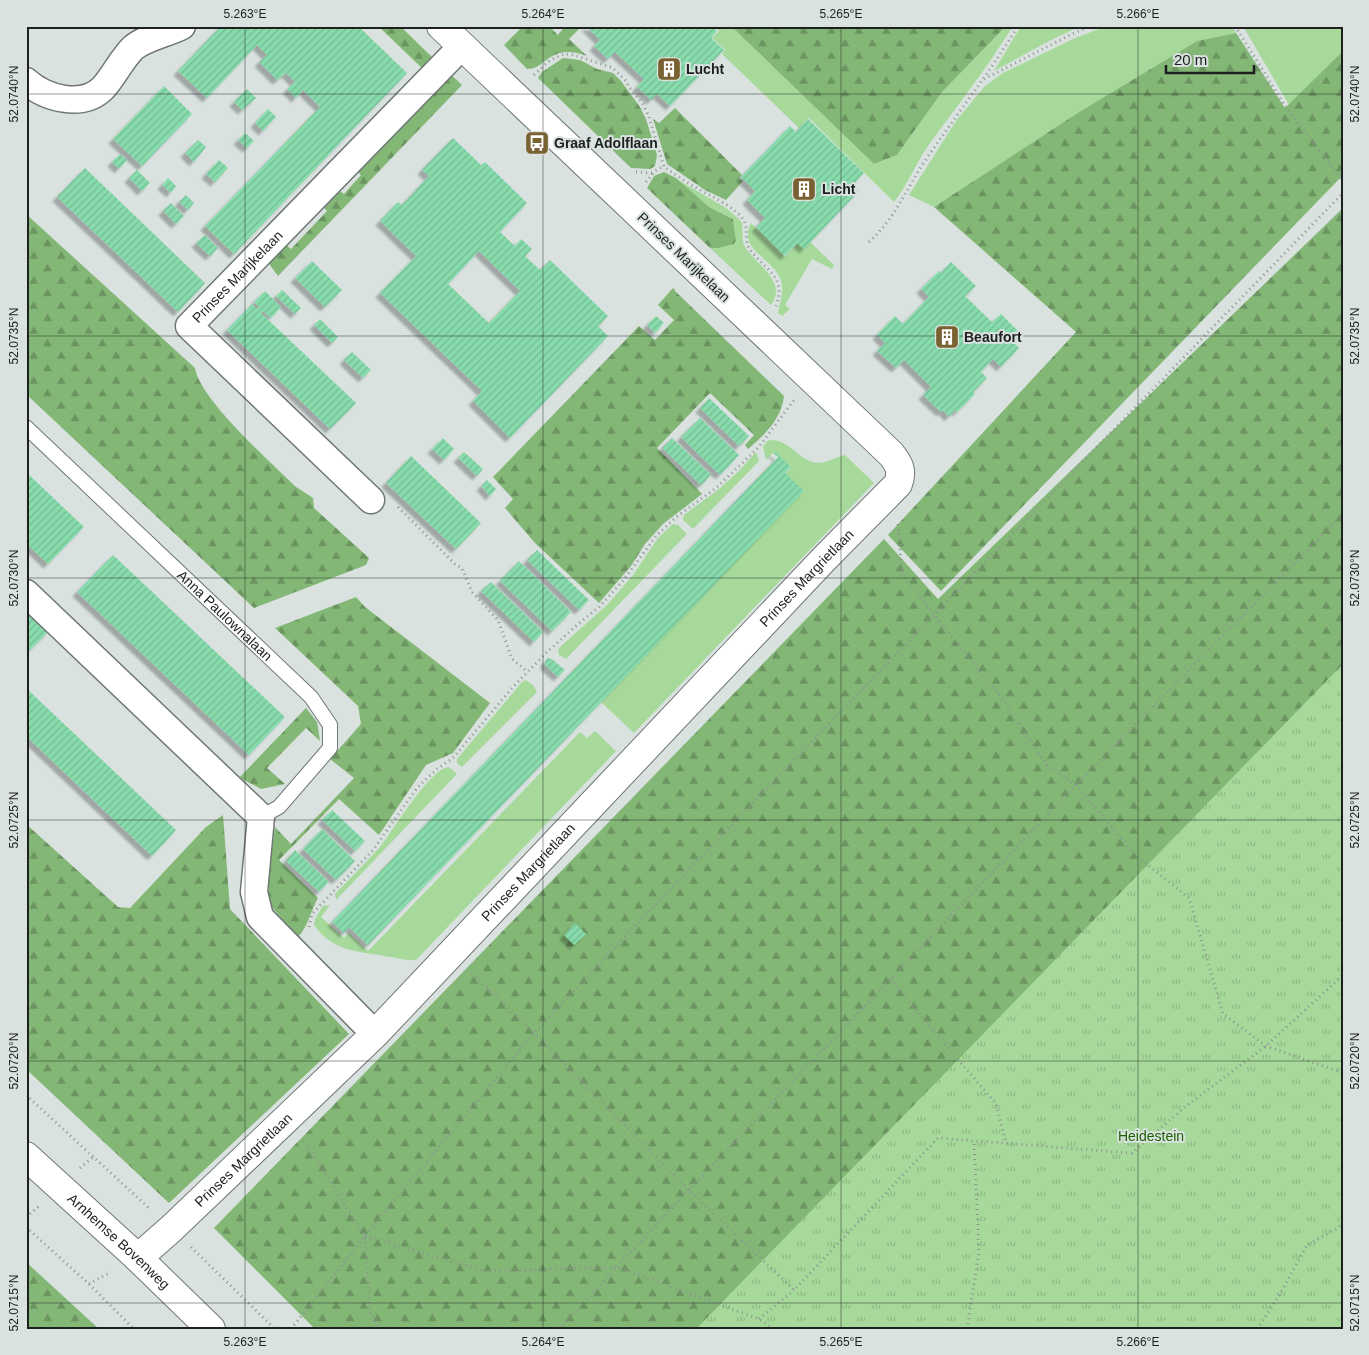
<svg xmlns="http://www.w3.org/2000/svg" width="1369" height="1355" viewBox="0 0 1369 1355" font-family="Arial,sans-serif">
<defs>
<pattern id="forest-firs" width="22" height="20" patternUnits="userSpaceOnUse" patternTransform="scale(1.25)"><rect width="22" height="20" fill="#83b776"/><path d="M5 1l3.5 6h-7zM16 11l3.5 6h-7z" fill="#6b9460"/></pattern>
<pattern id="park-tufts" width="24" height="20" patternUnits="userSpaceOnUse" patternTransform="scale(1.25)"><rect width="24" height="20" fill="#a6d99a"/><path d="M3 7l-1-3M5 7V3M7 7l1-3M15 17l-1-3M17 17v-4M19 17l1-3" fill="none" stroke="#8eba84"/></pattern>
<pattern id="building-hatch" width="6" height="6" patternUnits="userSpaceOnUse" patternTransform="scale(1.25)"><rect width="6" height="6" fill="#87dbac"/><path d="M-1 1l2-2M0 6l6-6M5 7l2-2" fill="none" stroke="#74bc94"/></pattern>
<filter id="shadow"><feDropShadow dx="-4.5" dy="4.5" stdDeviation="1" flood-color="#0004"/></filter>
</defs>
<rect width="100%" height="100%" fill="#d9e2df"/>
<!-- grass -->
<path fill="#a6d99a" d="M714,26h17l143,138 23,-9 45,-63 64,-66h7c-26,42 -56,80 -85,120 -13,18 -20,39 -34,56l-85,-84 -10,10 -77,-74 3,-4 -13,-12 7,-7z
M1021,26h60l-30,14 -57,31z
M1107,26h125l4,7 -39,8 -121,73 -142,93 -25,-12 47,-74 28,-34 19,-14 72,-35z
M1243,26h100v25l-54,54z
M675,178l51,30 15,13c3,7 0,16 3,24 9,18 45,36 27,60l-61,-57h8l18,-8 -3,-21 -24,-12z
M751,223l34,34 13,-14 6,6 6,-7 24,23 -2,4 -20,-10 -27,46 5,4 -8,7 -4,-3c2,-11 7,-24 2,-35 -8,-20 -43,-29 -29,-55z
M772,440c18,0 28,22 46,23 10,0 17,-6 27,-8l29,28 -240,250 -33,-31 190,-235 -17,-15 -8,8 -3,-13 4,-6z
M755,453l2,1 2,7 -66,68 -10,-9 1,-5 35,-26 20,-18z
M673,524l5,1 9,9 -121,125 -7,-4 -1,-5 2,-3 47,-42 26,-30 25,-37z
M526,680l7,5 4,7 -75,75 -5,-4v-4l65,-77z
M595,731l21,20 -200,209c-10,1 -22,-3 -32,-4 -28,-5 -52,-5 -70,-31l1,-6 8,-13 7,-1 -9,12 23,21 5,-5 19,18 212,-219 7,6z
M449,767l8,7 -121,126 -1,-6c15,-16 31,-31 45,-47 14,-17 49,-78 69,-80z"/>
<!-- forest -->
<path fill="url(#forest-firs)" d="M378,26h22l32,31 -10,11z
M523,26h26l9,9 7,-9h17l-13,13 18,17c-16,-6 -29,-6 -42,5 -6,4 -9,8 -18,8l-23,-24z
M731,26h275l-64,66 -45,63 -23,9z
M1236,33l49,75 58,-57v124l-402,416 -53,-56 188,-203 -142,-125 142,-93 121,-73z
M563,58l17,2 17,9 16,4 8,8 19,26 6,12 11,36 -2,11 -5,3 -19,-1 -93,-90 4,-6z
M449,73l13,12 -184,191 -11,-15 17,-18 7,6 36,-38 -6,-6 16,-16 7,5 17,-19 -6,-6 23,-28 6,4 63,-65z
M675,108l67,67 -3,3 4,3 -17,19 -21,-10 -38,-26 -14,-45 6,4z
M664,172l12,6 33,29 24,12 3,21 -2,4 -16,4h-8l-63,-60 7,-12z
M1343,208v1121h-1028l-101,-101 670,-689 54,60z
M26,214l169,154c5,32 76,94 101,119l17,11 1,10 55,50 -3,7 -112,43 -228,-214z
M673,288l2,2v1l109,105c-2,22 -20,40 -36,53l-3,-4 9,-10 -44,-42 -53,55 45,46 -39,30 -18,20 -14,22 -32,37 -64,-60 -30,-35 8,-9 -20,-22 146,-151 16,14 19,-20 -16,-15z
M356,597l9,10 125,96 -37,50 -27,12 -47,70 -40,-36 -60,61 39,38c-7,12 -10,29 -20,39l-29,-33v-33l6,-44 16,17 63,-66 -24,-19 31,-35 -3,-18 -83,-78z
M306,708l11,14 3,19 -14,-13 -39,40 18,16 -24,5 -19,-10 -2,-2z
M223,815l7,94 119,125 -180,169 -143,-134v-245l92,83 12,1 76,-81z
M26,1262l73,67h-73z"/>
<!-- park -->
<path fill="url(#park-tufts)" d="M1343,664v665h-647z"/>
<!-- building -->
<path fill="url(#building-hatch)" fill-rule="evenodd" filter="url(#shadow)" d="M221,26h137l49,47 -173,181 -29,-28 115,-119 -17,-17 -7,8 -9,-9 8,-7 -9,-9 -9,7 -18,-18 8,-7 -10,-10 -50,53 -29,-27z
M586,26h125l6,5 -6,7 13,12 -54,56 -13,-12 -6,6 -14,-13 7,-8 -29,-27 -7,7 -14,-13 6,-6z
M164,86l28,28 -50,52 -29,-27z
M247,89l9,9 -14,12 -8,-8z
M268,109l8,8 -13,14 -8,-8z
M808,119l56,54 -12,13 6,6 -54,57 -7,-6 -12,13 -29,-29 9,-9 -18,-18 8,-9 -14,-14 49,-51 6,6z
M245,133l9,8 -7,7 -9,-8z
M453,138l28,27 4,-3 42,41 -27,29 15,14 6,-7 11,10 -7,7 15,14 10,-10 58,56 -10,10 10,10 -98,102 -37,-37 9,-10 -102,-98 36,-37 -36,-35 18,-19 4,3 27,-29 -7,-6zM479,251l41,40 -31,32 -41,-39z
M198,140l8,7 -12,15 -9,-9z
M120,154l7,6 -8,9 -7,-7z
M219,160l9,8 -13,14 -9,-8z
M85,168l120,115 -27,29 -121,-115z
M137,170l13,13 -8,8 -13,-13z
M168,178l8,8 -5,7 -9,-8z
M186,195l8,8 -6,7 -9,-8z
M171,203l13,13 -8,8 -13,-13z
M205,235l13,13 -8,8 -14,-13z
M312,261l30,29 -17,17 -30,-29z
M951,262l25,24 -11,10 27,26 9,-8 18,18 -8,8 8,8 -18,19 -8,-8 -12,13 6,6 -14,14 2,2 -18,18 -2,-2 -6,7 -6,-7 -2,2 -18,-17 8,-8 -27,-27 -8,8 -19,-17 8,-8 -8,-8 18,-19 8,8 26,-27 -8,-8 18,-18 2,2z
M282,290l19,18 -6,6 -19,-18z
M265,291l16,16 -10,11 -8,-7 -2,2 95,90 -26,26 -103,-99 25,-26 5,5 2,-2 -5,-5z
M656,316l8,7 -9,10 -8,-8z
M320,319l18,18 -6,6 -18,-18z
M352,352l19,18 -8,8 -19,-18z
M709,398l40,38 -10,10 -39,-38z
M700,418l39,37 -19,20 -39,-38z
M443,438l11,11 -10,11 -12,-11z
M672,438l39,37 -10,10 -39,-37z
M464,452l19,17 -6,7 -19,-18z
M775,452l16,15 -6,6 19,18 -436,454 -19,-18 -5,6 -12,-11 446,-465 -5,-4z
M411,456l70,67 -25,26 -70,-66z
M26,472l58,55 -36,37 -22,-21z
M487,480l9,9 -6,7 -9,-10z
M537,550l52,50 -10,10 -52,-50z
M113,555l172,162 -36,38 -172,-163z
M519,561l52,51 -19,19 -52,-50z
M491,582l52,50 -9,10 -53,-51z
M26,609l23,22 -23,23z
M548,658l4,1 13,11 -7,7 -13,-12v-4z
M26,688l150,142 -24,26 -126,-120z
M332,810l33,31 -10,10 -33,-31z
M322,829l33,32 -19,19 -33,-31z
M295,850l34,32 -10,10 -33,-31z
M575,923l11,11 -12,11 -10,-10z"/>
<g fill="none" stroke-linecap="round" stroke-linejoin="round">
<defs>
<g id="service">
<path id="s1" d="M26,427l285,270 19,28v23l-51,59 -18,10"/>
</g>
<g id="minor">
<path d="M26,81c19,17 56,28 77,7 11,-12 18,-28 30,-40 13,-11 34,-14 49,-22"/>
<path id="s2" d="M371,500l-182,-174 273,-280"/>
<path d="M26,593l235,224 -7,75 6,25 115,117"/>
</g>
<g id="tertiary">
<path id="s3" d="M138,1258l34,-30 203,-194 449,-475 74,-75c5,-13 1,-20 -7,-30l-450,-428"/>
</g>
<g id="secondary">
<path id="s4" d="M26,1156l112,102 73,71"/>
</g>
</defs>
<!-- service casing -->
<use href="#service" stroke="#6f7775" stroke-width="16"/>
<!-- minor casing -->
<use href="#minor" stroke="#6f7775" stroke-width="29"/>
<!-- tertiary casing -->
<use href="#tertiary" stroke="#6f7775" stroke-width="30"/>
<!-- secondary casing -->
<use href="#secondary" stroke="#6f7775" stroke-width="30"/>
<!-- path -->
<path stroke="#8e9492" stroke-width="3" stroke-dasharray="1 4" stroke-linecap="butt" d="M1235,26l52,83 56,72
M534,75l16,-15 14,-6 10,1 39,13 13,13 3,6 14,17 6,13 15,50c9,6 19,13 29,19 12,7 45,22 51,35 5,10 -1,20 7,30 14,18 36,26 25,55
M984,79l90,-46 17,-7
M636,172l16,1
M646,182l9,-11 8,-5
M869,242c26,-23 38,-55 58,-84 30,-44 63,-86 91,-132
M398,507l57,57 7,4 10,24 26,28 14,39 16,13
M898,524l4,51 99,122 46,68 29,20 57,68 56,45 34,116 43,32 77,27
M309,927l3,-13 61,-64 44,-62 20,-19 16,-11 59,-70 33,-34 32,-29 22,-18 23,-25 34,-46 19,-18 41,-30 42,-40 36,-48
M472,973l62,60 155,157 105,100 144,-152 194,15 54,-47 80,-60 77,-71
M890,979l106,125 10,39
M26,1095l124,114
M304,1140l61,96 5,76 11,17
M80,1168l13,-11
M26,1217l13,-11
M26,1227l63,57 45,45
M365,1236l119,35 133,-4 142,52 15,10
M191,1247l84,82
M89,1284l22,-12
M759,1319l35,-29
M291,1329l74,-93 169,-203 138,-146 262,-272 409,-422
M559,1329l130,-139 387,-405 267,-271
M967,1329l12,-77 -5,-111
M1257,1329l22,-33 28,-51 31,-17 5,-6"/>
<!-- service -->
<use href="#service" stroke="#fff" stroke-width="14"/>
<!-- minor -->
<use href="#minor" stroke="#fff" stroke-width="26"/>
<!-- tertiary -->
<use href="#tertiary" stroke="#fff" stroke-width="28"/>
<!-- secondary -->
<use href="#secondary" stroke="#fff" stroke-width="28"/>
</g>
<!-- ticks -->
<path fill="none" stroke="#1d201f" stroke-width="1" stroke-opacity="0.45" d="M245,26v1303M543,26v1303M841,26v1303M1138,26v1303M26,94h1317M26,336h1317M26,578h1317M26,820h1317M26,1061h1317M26,1303h1317"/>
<!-- icons -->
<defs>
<symbol id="building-square" viewBox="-11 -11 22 22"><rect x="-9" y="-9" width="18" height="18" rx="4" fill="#796131" stroke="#d9e2df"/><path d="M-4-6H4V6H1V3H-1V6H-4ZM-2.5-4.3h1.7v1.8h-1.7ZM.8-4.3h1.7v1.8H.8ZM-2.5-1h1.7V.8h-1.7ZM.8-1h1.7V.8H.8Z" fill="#fff"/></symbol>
<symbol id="bus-square" viewBox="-11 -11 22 22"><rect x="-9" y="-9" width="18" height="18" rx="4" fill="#796131" stroke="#d9e2df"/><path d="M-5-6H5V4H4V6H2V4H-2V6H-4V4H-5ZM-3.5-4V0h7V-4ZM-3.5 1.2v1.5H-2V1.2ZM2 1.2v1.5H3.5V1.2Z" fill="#fff"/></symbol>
</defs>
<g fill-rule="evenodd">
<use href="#building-square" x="655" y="55" width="28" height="28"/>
<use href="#bus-square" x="523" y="129" width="28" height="28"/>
<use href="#building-square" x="790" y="175" width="28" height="28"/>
<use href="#building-square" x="933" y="323" width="28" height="28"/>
</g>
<g text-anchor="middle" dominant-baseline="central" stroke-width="4" stroke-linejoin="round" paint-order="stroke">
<!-- poi labels -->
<g font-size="14" font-weight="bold" fill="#1d201f" stroke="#d9e2df" text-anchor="start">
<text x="686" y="69">Lucht</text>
<text x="554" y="143">Graaf Adolflaan</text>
<text x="822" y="189">Licht</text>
<text x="964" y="337">Beaufort</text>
</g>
<!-- street labels -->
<g font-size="14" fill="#1d201f" stroke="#d9e2df">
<text transform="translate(684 257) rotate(44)">Prinses Marijkelaan</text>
<text stroke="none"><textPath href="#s2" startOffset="321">Prinses Marijkelaan</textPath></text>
<text stroke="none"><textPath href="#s3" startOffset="954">Prinses Margrietlaan</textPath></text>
<text stroke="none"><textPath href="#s1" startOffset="274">Anna Paulownalaan</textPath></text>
<text stroke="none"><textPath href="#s3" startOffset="549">Prinses Margrietlaan</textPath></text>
<text stroke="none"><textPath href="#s3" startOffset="144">Prinses Margrietlaan</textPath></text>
<text stroke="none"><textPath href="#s4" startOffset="126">Arnhemse Bovenweg</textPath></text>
</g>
<!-- park labels -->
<g font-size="14" fill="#1e6103" stroke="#d9e2df">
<text x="1151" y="1136">Heidestein</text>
</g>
</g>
<!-- border -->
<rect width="1369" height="1355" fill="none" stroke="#d9e2df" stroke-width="55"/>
<!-- scale -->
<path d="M1166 65v8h88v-8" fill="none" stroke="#1d201f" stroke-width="2.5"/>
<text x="1174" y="65" font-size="15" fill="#1d201f" stroke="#d9e2df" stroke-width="4" paint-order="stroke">20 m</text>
<rect x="28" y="28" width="1314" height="1300" fill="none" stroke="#1d201f" stroke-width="2"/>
<g font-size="12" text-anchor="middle" fill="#1d201f">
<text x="245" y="18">5.263°E</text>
<text x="543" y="18">5.264°E</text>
<text x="841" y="18">5.265°E</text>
<text x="1138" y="18">5.266°E</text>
<text transform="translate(14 94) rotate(-90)" y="4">52.0740°N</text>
<text transform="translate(1355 94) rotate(-90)" y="4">52.0740°N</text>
<text transform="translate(14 336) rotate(-90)" y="4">52.0735°N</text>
<text transform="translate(1355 336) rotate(-90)" y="4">52.0735°N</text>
<text transform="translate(14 578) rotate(-90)" y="4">52.0730°N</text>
<text transform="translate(1355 578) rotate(-90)" y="4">52.0730°N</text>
<text transform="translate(14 820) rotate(-90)" y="4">52.0725°N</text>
<text transform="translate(1355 820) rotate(-90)" y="4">52.0725°N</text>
<text transform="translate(14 1061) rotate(-90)" y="4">52.0720°N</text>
<text transform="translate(1355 1061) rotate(-90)" y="4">52.0720°N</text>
<text transform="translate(14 1303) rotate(-90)" y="4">52.0715°N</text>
<text transform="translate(1355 1303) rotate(-90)" y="4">52.0715°N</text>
<text x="245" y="1346">5.263°E</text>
<text x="543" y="1346">5.264°E</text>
<text x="841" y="1346">5.265°E</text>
<text x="1138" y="1346">5.266°E</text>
</g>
</svg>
